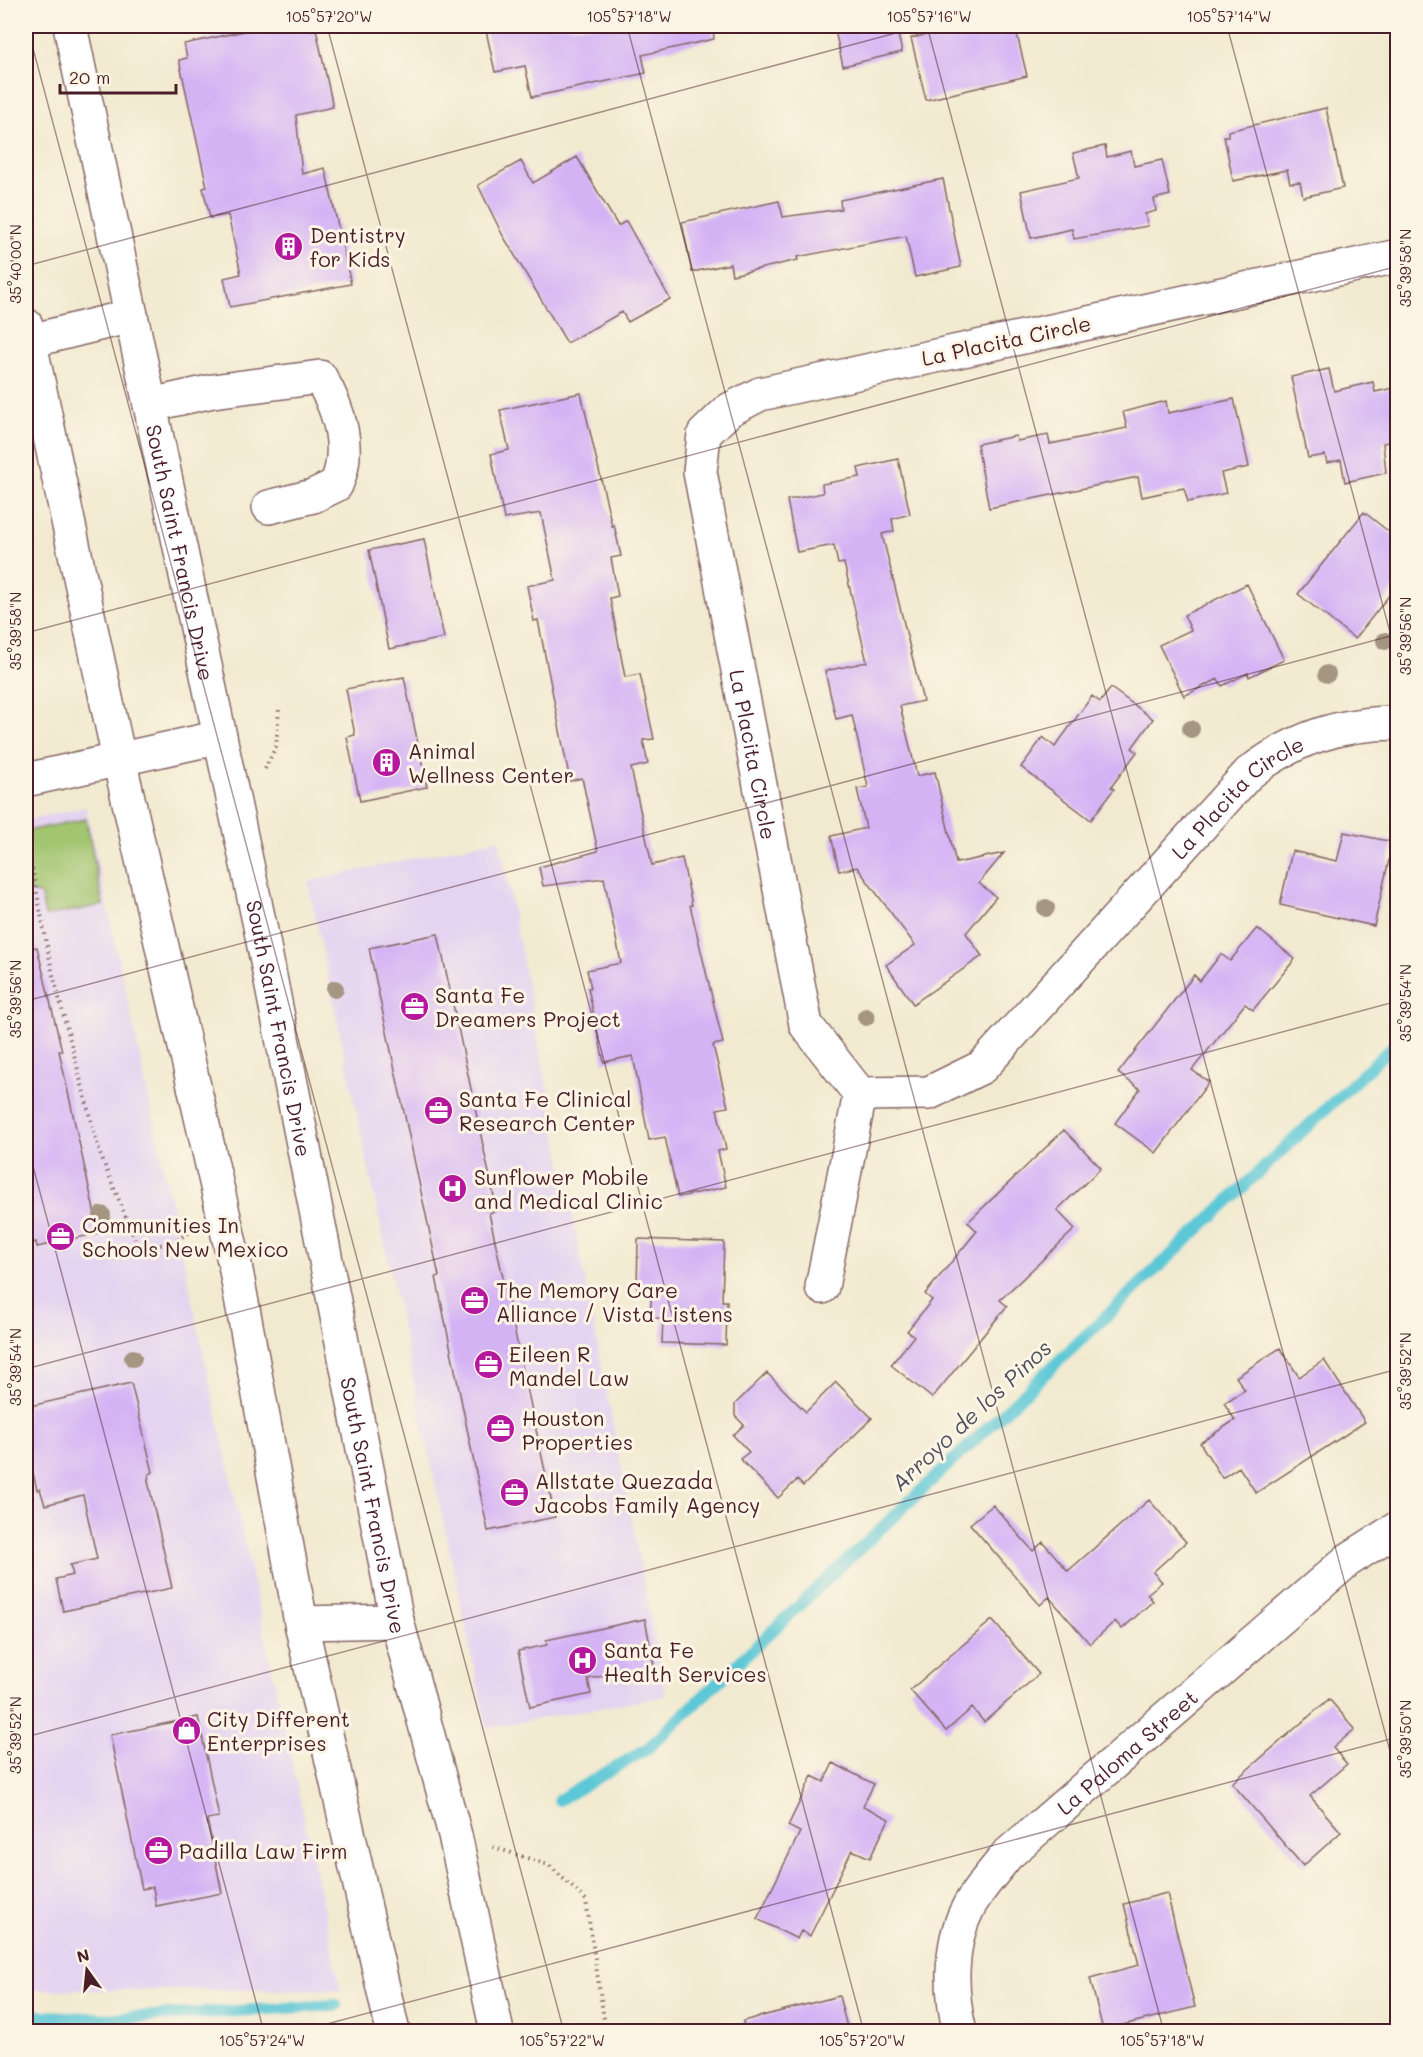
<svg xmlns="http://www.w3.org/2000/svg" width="1423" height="2057" viewBox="0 0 1423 2057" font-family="Mali,sans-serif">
<rect width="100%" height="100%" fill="#fcf5e5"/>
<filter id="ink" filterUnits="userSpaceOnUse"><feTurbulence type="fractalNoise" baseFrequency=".0167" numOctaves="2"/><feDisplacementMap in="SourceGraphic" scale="12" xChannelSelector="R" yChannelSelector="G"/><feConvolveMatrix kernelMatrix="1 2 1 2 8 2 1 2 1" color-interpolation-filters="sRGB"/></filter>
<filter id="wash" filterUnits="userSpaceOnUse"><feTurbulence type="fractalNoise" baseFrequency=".008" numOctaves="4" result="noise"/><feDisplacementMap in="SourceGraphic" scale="24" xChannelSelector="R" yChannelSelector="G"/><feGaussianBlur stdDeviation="1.35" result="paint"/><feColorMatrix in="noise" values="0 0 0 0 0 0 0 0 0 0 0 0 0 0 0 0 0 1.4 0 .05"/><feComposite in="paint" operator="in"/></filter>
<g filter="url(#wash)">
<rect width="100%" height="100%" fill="#f2ead0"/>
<!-- built -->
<path fill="#e4d3f1" d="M86,807l255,1183h-315v-1170z
M499,839l167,857 -179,32 -179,-846z"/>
<!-- green -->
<path fill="#a2c56f" stroke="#76724d" stroke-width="1.5" d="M86,819l17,86 -58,11 -4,-21 -15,-5v-59z"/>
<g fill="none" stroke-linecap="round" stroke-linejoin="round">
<!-- stream -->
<path stroke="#5cc7d6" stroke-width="12" d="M559,1800l88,-51 751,-708
M26,2015l79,4 231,-14"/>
</g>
<g id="blocks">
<!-- building -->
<path fill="#d4b3f5" d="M267,26h43l1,4 5,-1 17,78 -37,8 6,59 23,-6 26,116 -121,23 -6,-29 17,-4 -13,-59 -18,3 -7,-30 4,-1 -28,-127 8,-2 -3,-14z
M485,26h228l1,13 -72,16 4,18 -114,24 -7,-31 -30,6z
M834,26h62l6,26 -59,14z
M969,26h46l12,50 -101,24 -15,-62z
M1326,108l17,80 -40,9 -3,-15 -10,1 -3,-13 -54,11 -9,-45h4v-5z
M1105,146l2,11 24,-6 3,15 28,-6 8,35 -16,4 2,12 -11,3 3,12 -74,13 -2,-10 -41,9 -10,-47 58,-13 -6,-25z
M577,157l41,69 8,-5 44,78 -42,23 -6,-10 -55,31 -65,-109 -24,-49 43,-24 12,22z
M943,179l18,88 -46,10 -9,-41 -109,21 1,3 -66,15 -2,-11 -38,8 -10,-50 97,-21 4,16 58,-8 -1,-9z
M1329,369l5,22 39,-9 2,10 23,-5v53l-15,3 3,30 -41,9 -4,-22 -14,3 -2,-8 -17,3 -17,-81z
M581,393l31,133 2,-1 7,31 -10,2 7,38 -8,2 15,79 15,-3 14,65 -11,1 5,24 -17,4 21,97 30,-7 10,47h-2l33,138 -10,2 15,62 -11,2 9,40 -8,2 8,36 -48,10 -13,-60 -16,3 -16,-84 -29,6 -16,-74h3l-4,-18 34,-7 -17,-85 -61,8 -4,-19 59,-16 -16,-73 -12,3 -32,-161 -4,1 -7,-35 28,-6 -14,-67 -37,6 -13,-65 18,-4 -9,-40z
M1234,399l15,68 -28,6 5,20 -38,9 -4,-14 -42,9 -4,-20 -149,31 -12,-64 39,-8 1,5 31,-6 2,9 77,-16 -4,-16 43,-11 2,12z
M898,459l12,55 -18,5 2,12 -12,3 41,167 -23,5 17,70 18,-4 21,91 48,-10 -25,30 17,14 -30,36 16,23 -69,48 -27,-39 29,-20 -58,-78 -18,4 -8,-35 35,-8 -9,-39 11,-2 -16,-72 -16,4 -11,-48 42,-9 -23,-99 -6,1 -4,-19 -37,7 -10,-52 36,-7 -1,-9 38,-7 -2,-9z
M1364,512l34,27v45l-43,55 -57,-45z
M424,539l20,99 -55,11 -20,-99z
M1247,584l37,76 -35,17 -1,-4 -26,13 -4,-7 -34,17 -25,-51 32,-15 -7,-15z
M404,677l23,110 -67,14 -13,-64 8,-2 -9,-46z
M1111,688l42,31 -21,29 5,4 -26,35 3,2 -23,31 -70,-53 22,-30 12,10 37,-51 8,6z
M1344,832l49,10 -19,84 -94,-21 12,-54 45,10z
M1257,928l38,31 -42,51 -8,-6 -53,66 17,12 -53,71 -41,-30 25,-34 -22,-16 76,-98 6,6 21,-27 9,7z
M438,934l59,277 -8,2 66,304 -67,14 -52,-254 3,-1 -70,-328z
M37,947l25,104h-3l40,182 -62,14 -1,-5 -10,2v-295z
M1064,1130l37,38 -44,42 18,19 -75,71 7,6 -75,92 -41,-33 23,-29 -7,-5 25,-31 -7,-6 52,-63 -9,-9z
M638,1239l86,3 -2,59h5l-1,44 -64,-2 1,-25h-13l2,-30h-15z
M1280,1348l19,29 25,-17 41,62 -109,71 -17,-26 -17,11 -22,-35 35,-23 -11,-17 21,-13 -9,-13z
M767,1373l39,39 30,-30 36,36 -69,68 -6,-6 -19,18 -38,-39 9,-7 -16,-17 11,-10 -9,-9v-12z
M131,1383l22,89 -4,2 -1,7 24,107 -109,23 -7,-32 17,-4 -3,-10 27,-6 -14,-64 -38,10 -5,-16 -3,1 -11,-48v-35z
M1149,1500l37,42 -33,30 9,10 -15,12 6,7 -31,28 -7,-8 -25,23 -41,-47 -9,8 -70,-81 23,-19 40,46 10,-9 25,29z
M645,1619l9,46 -66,14 3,15 -61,13 -12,-56 29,-6 -1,-5z
M992,1620l47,54 -55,48 -12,-14 -26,23 -36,-41z
M1329,1699l26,30 -22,19 14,16 -37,32 31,36 -38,34 -71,-83z
M198,1717l21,100 -12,2 15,74 -66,13 -3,-19 -11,2 -32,-154z
M833,1763l41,21 -11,22 26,13 -19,39 -18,-8 -42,86 -9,-5 -4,8 -40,-20 43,-87 -12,-6 24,-50 12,6z
M1167,1893l28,114 -92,23 -13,-52 49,-13 -15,-61z
M839,1996l9,35h-104l-1,-10z"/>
</g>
</g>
<g filter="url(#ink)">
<use href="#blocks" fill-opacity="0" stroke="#856665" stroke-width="1.5"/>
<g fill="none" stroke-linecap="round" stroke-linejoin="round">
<defs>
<g id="minor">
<path id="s1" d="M1398,256l-638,138 -31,16 -25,24 -4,38 106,553 54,69 69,-1 53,-26 267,-294c46,-35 91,-50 149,-50"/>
<path d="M26,342l105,-26"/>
<path d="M150,405l63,-14 107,-14c19,32 32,72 16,108l-23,11 -44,11"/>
<path d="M26,780l194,-43"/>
<path d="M822,1287l38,-193"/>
<path d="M301,1623l96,-2"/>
<path id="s2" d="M960,2032c-10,-39 -11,-88 8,-124 10,-19 26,-36 39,-53l341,-295 50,-32"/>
</g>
<g id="highway">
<path id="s3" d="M70,26l190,900 137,695 58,214 42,197"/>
<path d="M26,325l93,434 116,506 66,358 92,409"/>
</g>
</defs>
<!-- minor casing -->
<use href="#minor" stroke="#856665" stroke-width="36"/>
<!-- highway casing -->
<use href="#highway" stroke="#856665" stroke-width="36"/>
<!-- path -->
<path stroke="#856665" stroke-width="4" stroke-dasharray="1.5 4.5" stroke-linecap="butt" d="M265,769l11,-23 3,-37
M26,847h2l24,124 48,183 37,90 31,1 22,-13
M493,1847l56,18 37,35 20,132"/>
<!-- minor -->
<use href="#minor" stroke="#fff" stroke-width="33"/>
<!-- highway -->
<use href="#highway" stroke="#fff" stroke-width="33"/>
</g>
<!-- trees -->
<g fill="#a49680">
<circle cx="1385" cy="641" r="9"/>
<circle cx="1327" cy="674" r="9"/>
<circle cx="1191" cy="729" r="9"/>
<circle cx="1046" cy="908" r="9"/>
<circle cx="335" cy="989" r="9"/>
<circle cx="866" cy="1017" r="9"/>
<circle cx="102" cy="1215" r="9"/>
<circle cx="133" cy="1358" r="9"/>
</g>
</g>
<!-- ticks -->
<path fill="none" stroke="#4a1f2b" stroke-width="1.5" stroke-opacity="0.45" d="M27,26l537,2006M327,26l537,2006M627,26l537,2006M927,26l471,1755M1227,26l171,636M26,266l896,-240M26,633l1372,-367M26,1001l1372,-367M26,1140l238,892M26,1369l1372,-368M26,1737l1372,-368M297,2032l1101,-295"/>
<!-- icons -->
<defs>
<symbol id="building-disc" viewBox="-11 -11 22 22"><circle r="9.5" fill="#b5179e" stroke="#fcf5e5"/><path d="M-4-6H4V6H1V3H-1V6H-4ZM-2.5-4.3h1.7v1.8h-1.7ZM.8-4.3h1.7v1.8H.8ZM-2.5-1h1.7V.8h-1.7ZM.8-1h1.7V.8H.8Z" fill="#fff"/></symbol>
<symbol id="office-disc" viewBox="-11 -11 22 22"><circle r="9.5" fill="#b5179e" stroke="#fcf5e5"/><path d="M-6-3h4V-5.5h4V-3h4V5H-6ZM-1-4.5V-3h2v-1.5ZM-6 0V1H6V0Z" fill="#fff"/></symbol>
<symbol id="hospital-disc" viewBox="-11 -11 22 22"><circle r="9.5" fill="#b5179e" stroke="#fcf5e5"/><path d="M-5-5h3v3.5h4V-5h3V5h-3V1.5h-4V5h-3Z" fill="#fff"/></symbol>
<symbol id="shop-disc" viewBox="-11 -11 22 22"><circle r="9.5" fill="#b5179e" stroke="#fcf5e5"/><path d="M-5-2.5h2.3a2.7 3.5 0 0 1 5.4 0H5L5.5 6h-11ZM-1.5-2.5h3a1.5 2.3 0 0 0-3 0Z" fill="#fff"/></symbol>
</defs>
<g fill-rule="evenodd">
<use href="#building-disc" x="272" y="230" width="33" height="33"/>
<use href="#building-disc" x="370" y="746" width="33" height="33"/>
<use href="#office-disc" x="398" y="990" width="33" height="33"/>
<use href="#office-disc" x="422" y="1094" width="33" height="33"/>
<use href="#hospital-disc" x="436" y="1172" width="33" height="33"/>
<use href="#office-disc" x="44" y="1220" width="33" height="33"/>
<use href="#office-disc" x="458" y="1284" width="33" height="33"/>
<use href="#office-disc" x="472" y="1348" width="33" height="33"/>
<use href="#office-disc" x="484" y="1412" width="33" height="33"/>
<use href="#office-disc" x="498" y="1476" width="33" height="33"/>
<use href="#hospital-disc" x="566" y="1644" width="33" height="33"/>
<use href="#shop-disc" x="170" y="1714" width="33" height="33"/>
<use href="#office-disc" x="142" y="1834" width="33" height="33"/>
</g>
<g text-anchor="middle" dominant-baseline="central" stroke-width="6" stroke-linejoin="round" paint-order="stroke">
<!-- poi labels -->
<g font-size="21" fill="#4a1f2b" stroke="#fcf5e5" text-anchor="start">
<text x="310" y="234">Dentistry<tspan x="310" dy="24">for Kids</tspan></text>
<text x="408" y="750">Animal<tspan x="408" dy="24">Wellness Center</tspan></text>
<text x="435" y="994">Santa Fe<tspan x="435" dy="24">Dreamers Project</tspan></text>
<text x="459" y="1098">Santa Fe Clinical<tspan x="459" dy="24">Research Center</tspan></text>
<text x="474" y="1176">Sunflower Mobile<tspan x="474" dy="24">and Medical Clinic</tspan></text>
<text x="82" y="1224">Communities In<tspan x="82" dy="24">Schools New Mexico</tspan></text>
<text x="496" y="1289">The Memory Care<tspan x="496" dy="24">Alliance / Vista Listens</tspan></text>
<text x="509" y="1353">Eileen R<tspan x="509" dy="24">Mandel Law</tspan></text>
<text x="522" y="1417">Houston<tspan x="522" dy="24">Properties</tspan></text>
<text x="535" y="1480">Allstate Quezada<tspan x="535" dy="24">Jacobs Family Agency</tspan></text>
<text x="604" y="1649">Santa Fe<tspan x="604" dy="24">Health Services</tspan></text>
<text x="207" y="1718">City Different<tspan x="207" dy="24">Enterprises</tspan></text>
<text x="179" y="1850">Padilla Law Firm</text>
</g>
<!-- street labels -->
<g font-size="21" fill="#4a1f2b" stroke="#fcf5e5">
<text transform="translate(1006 340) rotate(-12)">La Placita Circle</text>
<text stroke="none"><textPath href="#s3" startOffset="538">South Saint Francis Drive</textPath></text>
<text stroke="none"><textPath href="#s1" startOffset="1048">La Placita Circle</textPath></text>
<text stroke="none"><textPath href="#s1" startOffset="1912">La Placita Circle</textPath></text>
<text stroke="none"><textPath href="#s3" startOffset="1024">South Saint Francis Drive</textPath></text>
<text stroke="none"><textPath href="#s3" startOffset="1510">South Saint Francis Drive</textPath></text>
<text stroke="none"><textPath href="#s2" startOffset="351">La Paloma Street</textPath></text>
</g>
<!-- water labels -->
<g font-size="22" font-style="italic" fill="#4f515e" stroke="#fcf5e5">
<text transform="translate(971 1415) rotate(-43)">Arroyo de los Pinos</text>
</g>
</g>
<!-- margin -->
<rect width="1423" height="2057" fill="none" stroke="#fcf5e5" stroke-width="66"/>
<!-- north arrow -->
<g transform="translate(87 1970) rotate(345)" stroke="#fcf5e5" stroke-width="4.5" paint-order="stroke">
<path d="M0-4.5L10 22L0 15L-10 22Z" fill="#4a1f2b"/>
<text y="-9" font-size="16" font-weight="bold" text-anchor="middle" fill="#4a1f2b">N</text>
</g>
<!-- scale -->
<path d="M60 84v9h116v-9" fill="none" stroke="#4a1f2b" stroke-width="3"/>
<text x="69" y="84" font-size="18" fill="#4a1f2b" stroke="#fcf5e5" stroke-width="4.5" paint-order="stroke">20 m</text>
<rect x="33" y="33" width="1357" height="1991" fill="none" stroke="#4a1f2b" stroke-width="2"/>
<g font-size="15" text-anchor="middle" fill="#4a1f2b">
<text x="329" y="22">105°57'20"W</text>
<text x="629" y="22">105°57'18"W</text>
<text x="929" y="22">105°57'16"W</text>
<text x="1229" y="22">105°57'14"W</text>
<text transform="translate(16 264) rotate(-90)" y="5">35°40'00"N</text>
<text transform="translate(1406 268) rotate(-90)" y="5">35°39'58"N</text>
<text transform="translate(16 631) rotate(-90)" y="5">35°39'58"N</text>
<text transform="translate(1406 636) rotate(-90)" y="5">35°39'56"N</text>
<text transform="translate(16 999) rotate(-90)" y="5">35°39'56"N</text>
<text transform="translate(1406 1003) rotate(-90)" y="5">35°39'54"N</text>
<text transform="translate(16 1367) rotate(-90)" y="5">35°39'54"N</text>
<text transform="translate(1406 1371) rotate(-90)" y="5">35°39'52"N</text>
<text transform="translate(16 1735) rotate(-90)" y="5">35°39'52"N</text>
<text transform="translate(1406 1739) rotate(-90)" y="5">35°39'50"N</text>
<text x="262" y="2046">105°57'24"W</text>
<text x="562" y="2046">105°57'22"W</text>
<text x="862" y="2046">105°57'20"W</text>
<text x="1162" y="2046">105°57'18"W</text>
</g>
</svg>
